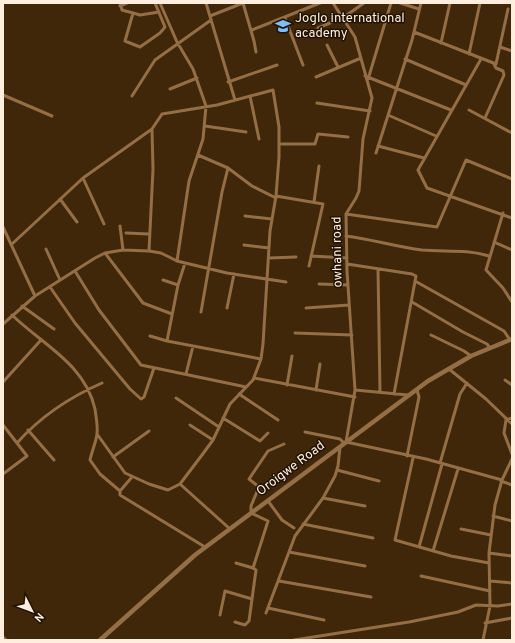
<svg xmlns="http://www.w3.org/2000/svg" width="515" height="643" viewBox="0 0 515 643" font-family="Overpass,sans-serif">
<rect width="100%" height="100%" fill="#412709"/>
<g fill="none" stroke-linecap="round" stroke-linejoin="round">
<!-- street -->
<path stroke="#936e47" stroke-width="3" d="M120,3l2,7 11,3 -8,28 15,6 20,-14 5,-6 -10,-24
M160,3l17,39 16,27 13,37 -3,33 -14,42 -12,80
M206,3l29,97
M243,3l11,38 2,11
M333,3l22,34 17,61 -9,41 -4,52 -3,7 -10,16 1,57 8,119 -9,52 80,17 76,21
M400,3l19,6
M120,6l7,-3
M133,13l7,2 19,-3
M210,16l33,-13
M285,18l18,47
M318,28l26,-11 20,-14
M252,30l68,-27
M414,32l82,32 12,-55
M441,43l9,-40
M327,45l11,22
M500,47l12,4
M469,54l11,-51
M405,59l61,26
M481,59l-63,111 9,18 85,30
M365,76l86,34
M369,76l22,-73
M316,77l45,-19
M228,82l49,-17
M170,89l27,-11
M3,95l49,21
M132,96l23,-36 56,-40
M250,96l9,43
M317,103l53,8
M469,110l43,23
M388,115l48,21
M485,118l19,-43 -1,-4 -7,-3 -2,-4
M205,126l41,6
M280,144h35l3,-10 30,3
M378,146l46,12
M376,153l36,-113 9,-37
M198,155l30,13 24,18 24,12
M83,178l21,46
M276,196l47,8 -14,62
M60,199l17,23
M314,202l5,-36
M503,213l-17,57 17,18 9,14
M346,214l91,13 29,-67 46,19
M245,216l27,3
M120,226l3,24
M3,227l32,69
M126,233l23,1
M346,236c25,3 50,11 76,14 23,2 45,-1 67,6
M494,242l18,8
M12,244l71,-66 69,-49 10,-15 55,-9 56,-15 6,37v30l-3,39 -6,35 -7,113 -2,15 -8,21 -23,24 -17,36 -11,15 -22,29 -12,6 -19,-6 -24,-11 -28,-39
M244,245l25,3
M46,249l14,31
M149,251l4,-82 -1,-40
M105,253l38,50 29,11
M311,256l36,2
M269,258l27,-1
M347,264l65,10 4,2 -22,118
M378,269l2,123
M75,271l24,39 42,55 105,22
M163,280l15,5
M415,281l89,50 6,9
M319,284l29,1
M50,287l25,36 55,66 11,10 3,-2 10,-29
M412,302l51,30 24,12 3,4
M22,306l32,23
M227,308l7,-34
M306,308l43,-3
M201,312l21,-120 6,-24
M12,315c31,30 73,49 83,94 1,8 3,17 2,25 -1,8 -5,17 -7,26l10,14 20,17v4l85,52
M3,324l32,-28 60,-38 10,-5 18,-3 26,1 12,2 16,8 50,12 59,9
M295,333l57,2
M431,335l33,16 7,5
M150,336l17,5 94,18
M167,341l11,-56 7,-22
M449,369l37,30 26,25
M186,374l7,-28
M254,378l101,19
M505,380l7,5
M3,382l38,-42
M287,385l5,-29
M316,390l4,-26
M355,390l53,5
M239,394l39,26
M176,398l43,29
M223,418l37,23 8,-8
M512,418l-6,2 -2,13 8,21
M3,425l24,31 -24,18
M190,425l23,15
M28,430l26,30
M305,432l35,7 4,4
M17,443c23,-26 53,-46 85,-60
M407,456l12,-59 -2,-7
M113,457l36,-26
M413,458l-18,82 56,16 38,7
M440,463l20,-69 7,-11
M337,470l42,11
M501,481l11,4
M180,484l50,45
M120,491l12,-14
M323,498l42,8
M268,501l14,19 12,8
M493,516l19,5
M303,524l70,14
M461,529l30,6
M419,547l23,-83
M433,551l25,-82
M289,552l76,14
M489,553l23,3
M236,563l17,5
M421,576l69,15
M279,581l92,16
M490,581l22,2
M268,608l56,12
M266,613l29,-77 28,-38 12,-22 3,-10 2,-19
M220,615l5,-24 27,8
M235,622l10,3 4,-4 7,-51 -3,-2 15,-47 -17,-8v-7l8,-19 -10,-8 19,-28 16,-7
M485,623l27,-5
M3,637l3,3
M294,640l115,-18 49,-10 18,-7 22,1 14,-2
M483,640l7,-34 -1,-53 6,-48 7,-25 10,-21"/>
<!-- secondary -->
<path stroke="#936e47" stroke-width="4.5" d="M100,640l95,-85 233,-174 43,-25 41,-17"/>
</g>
<!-- icons -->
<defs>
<symbol id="school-bare" viewBox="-9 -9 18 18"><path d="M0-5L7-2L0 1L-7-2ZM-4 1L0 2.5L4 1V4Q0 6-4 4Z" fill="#7cbef9" stroke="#211304" stroke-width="2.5" paint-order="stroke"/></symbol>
</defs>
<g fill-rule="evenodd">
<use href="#school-bare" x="272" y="15" width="22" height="22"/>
</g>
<g text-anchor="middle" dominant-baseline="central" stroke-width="3" stroke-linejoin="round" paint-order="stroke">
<!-- poi labels -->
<g font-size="13" fill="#fed" stroke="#211304" text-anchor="start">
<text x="295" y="19">Joglo international<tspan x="295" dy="15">academy</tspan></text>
</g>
<!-- street labels -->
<g font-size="13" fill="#fed" stroke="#211304">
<text transform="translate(338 252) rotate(-91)">owhani road</text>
<text transform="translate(291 469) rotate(-37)">Oroigwe Road</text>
</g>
</g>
<!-- border -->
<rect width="515" height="643" fill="none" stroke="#ffeedd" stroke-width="8"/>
<!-- north arrow -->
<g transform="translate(32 611) rotate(132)" stroke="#211304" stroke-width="3" paint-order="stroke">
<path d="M0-3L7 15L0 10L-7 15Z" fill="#ffeedd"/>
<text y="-6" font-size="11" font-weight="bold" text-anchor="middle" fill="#ffeedd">N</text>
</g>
</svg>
